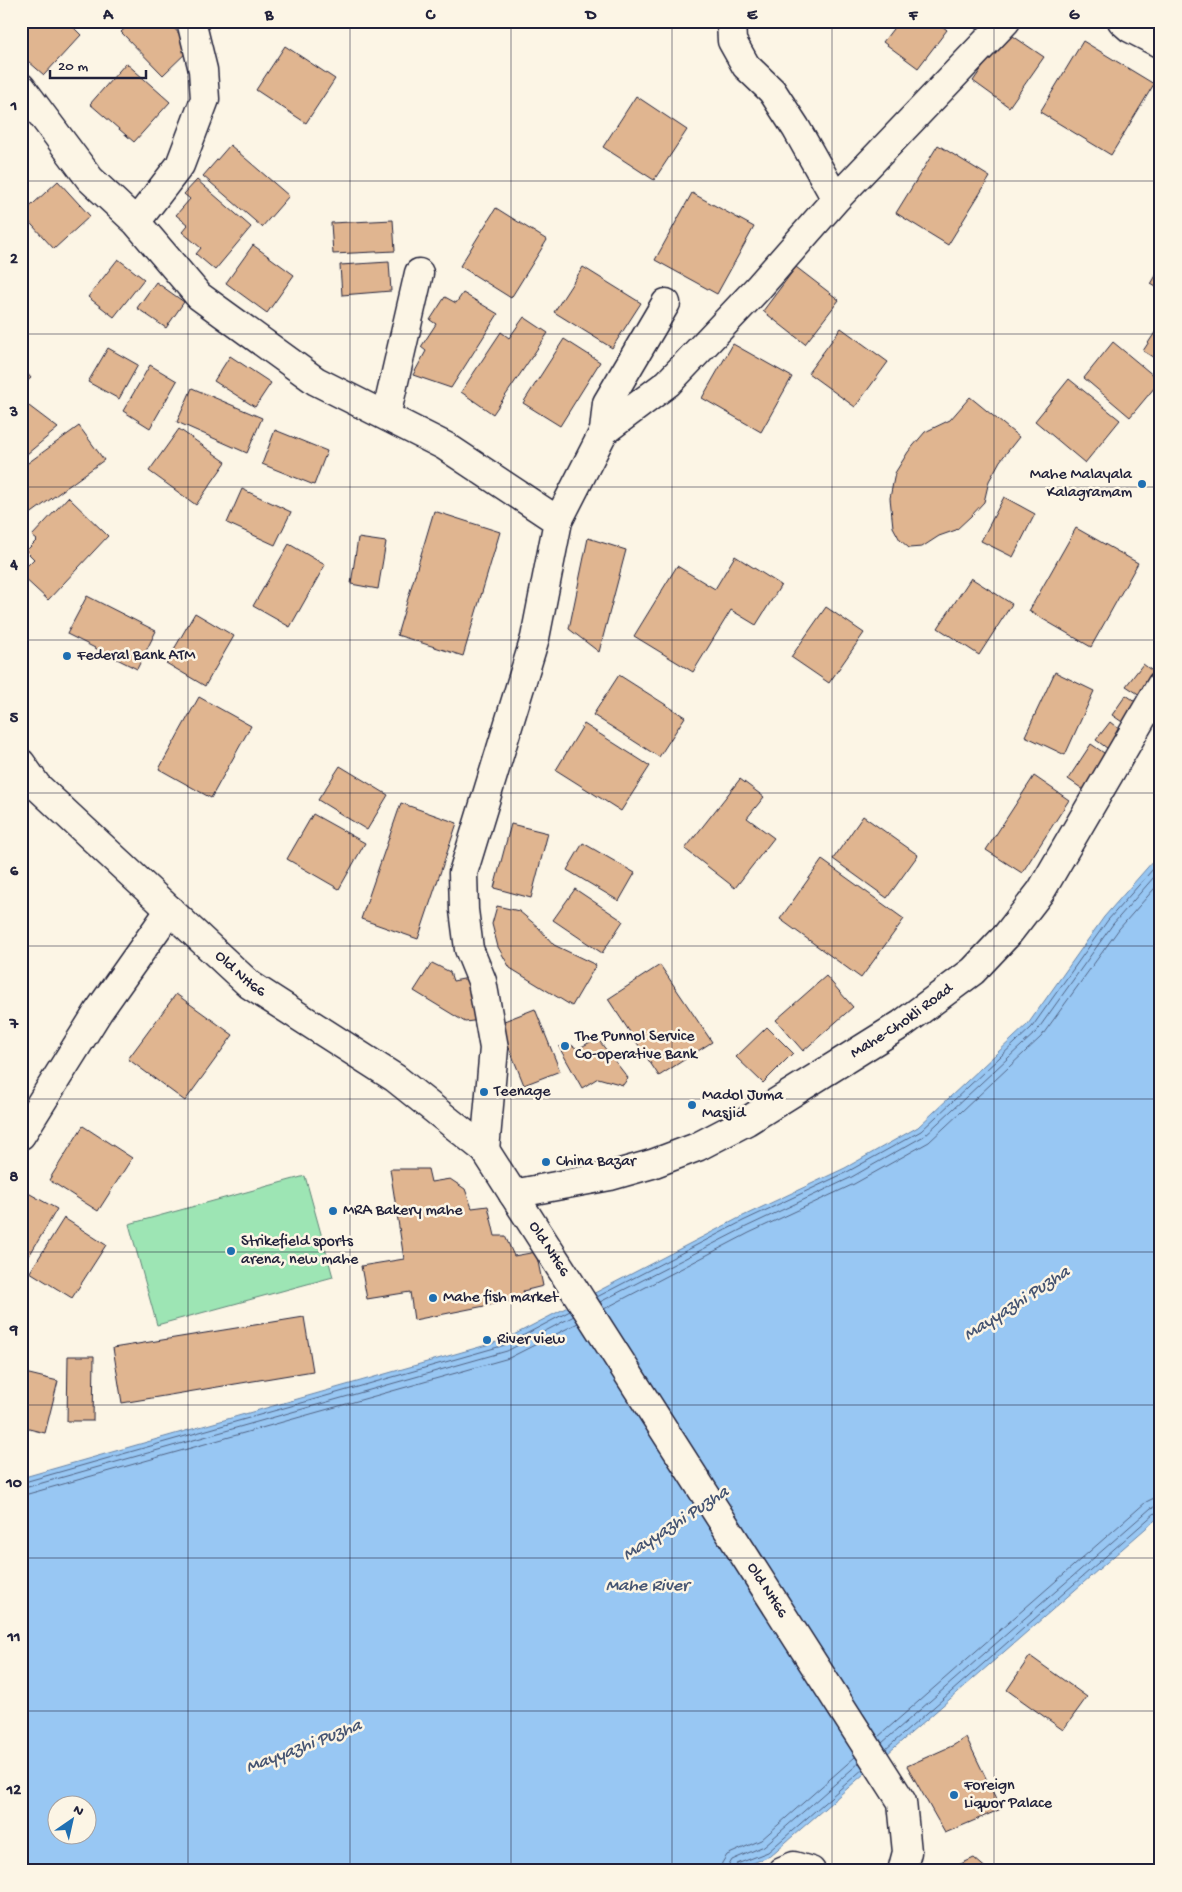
<svg xmlns="http://www.w3.org/2000/svg" width="1182" height="1892" viewBox="0 0 1182 1892" font-family="'Gochi Hand',sans-serif">
<rect width="100%" height="100%" fill="#fcf5e5"/>
<filter id="ink" filterUnits="userSpaceOnUse"><feTurbulence type="fractalNoise" baseFrequency=".02" numOctaves="2"/><feDisplacementMap in="SourceGraphic" scale="10" xChannelSelector="R" yChannelSelector="G"/><feConvolveMatrix kernelMatrix="1 2 1 2 8 2 1 2 1" color-interpolation-filters="sRGB"/></filter>
<g filter="url(#ink)">
<!-- green -->
<path fill="#9de5b4" stroke="#608478" d="M305,1176l28,101 -176,48 -28,-101z"/>
<!-- water -->
<path fill="#98c7f3" stroke="#6985a9" fill-rule="evenodd" d="M1161,852v663l-391,341 -36,15h-713v-393l483,-138 237,-123 104,-49 73,-41 110,-103 76,-107zM58,1804h30v30h-30z"/>
<g fill="none" stroke-linecap="round" stroke-linejoin="round">
<!-- shore -->
<path stroke="#516485" stroke-width="1" d="M597,1297l146,-76 104,-49 74,-41 111,-104 76,-107 53,-60
M600,1302l146,-75 104,-49 74,-42 112,-104 77,-108 48,-55
M604,1309l145,-76 105,-49 75,-42 112,-105 78,-108 42,-48
M21,1483l484,-138 65,-34
M21,1489l486,-138 67,-35
M21,1496l488,-138 69,-35
M878,1737l268,-235 6,-3 9,-2
M882,1743l269,-235 10,-3
M886,1749l269,-236 6,-2
M720,1871l2,-8 5,-8 34,-15 94,-83
M728,1871l1,-6 3,-5 32,-14 95,-83
M734,1871l3,-7 31,-12 95,-83"/>
</g>
<!-- building -->
<path fill="#e0b590" stroke="#22223b" d="M21,21h46l14,14 -37,40 -23,-20z
M133,21h34l25,26 -29,28 -42,-43z
M899,21h37l11,9 -29,38 -35,-26z
M1007,32l37,25 -35,50 -36,-26z
M1083,41l71,43 -43,71 -71,-43z
M285,46l50,33 -29,44 -50,-33z
M126,63l44,39 -36,40 -44,-38z
M636,96l51,34 -33,50 -51,-33z
M230,145l59,51 -27,31 -59,-51z
M938,145l52,32 -42,68 -52,-32z
M197,180l54,47 -36,43 -19,-16 5,-6 -19,-16 6,-7 -12,-10 14,-16 -6,-5z
M58,181l32,35 -36,33 -32,-35z
M692,193l62,34 -37,67 -62,-34z
M496,208l51,32 -36,58 -51,-32z
M393,220l2,31 -62,3 -2,-31z
M253,245l41,30 -27,38 -41,-30z
M118,259l26,20 -30,38 -26,-20z
M389,262l2,29 -49,4 -2,-30z
M583,267l58,36 -29,45 -58,-36z
M796,267l43,33 -34,44 -42,-33z
M1161,267v23l-10,-6z
M156,282l28,20 -18,26 -29,-20z
M463,293l35,21 -47,74 -38,-13 13,-24 -5,-4 15,-23 -6,-4 15,-23 11,6z
M524,317l24,16 -55,81 -32,-22 40,-60 8,6z
M1161,323v39l-18,-11z
M841,328l47,34 -33,45 -47,-34z
M564,339l36,23 -40,64 -37,-23z
M1113,342l47,39 -30,36 -46,-39z
M733,344l59,33 -31,55 -59,-34z
M108,348l30,17 -19,34 -31,-17z
M230,356l41,27 -16,24 -41,-26z
M150,365l27,16 -27,47 -27,-17z
M21,366l10,12 -10,8z
M1069,379l51,41 -35,43 -50,-42z
M192,388l70,30 -15,35 -70,-31z
M970,397l49,40 -19,24 -11,20 -5,21 -13,14 -15,14 -17,6 -17,11 -13,1 -9,-8 -7,-13 -3,-29 5,-25 13,-21 17,-20 25,-12z
M25,403l33,25 -37,31v-55z
M79,426l25,34 -75,55 -8,-10v-37z
M179,429l47,33 -30,43 -47,-34z
M275,430l52,21 -13,34 -52,-21z
M242,489l49,23 -16,33 -48,-22z
M68,497l40,39 -60,64 -27,-25v-3l13,-13 -8,-8 11,-11 -5,-4z
M1004,497l31,17 -22,43 -32,-16z
M434,511l66,21 -37,124 -66,-21z
M1076,528l62,35 -47,84 -62,-36z
M358,538l28,4 -8,47 -27,-5z
M588,538l38,12 -27,102 -30,-23z
M289,544l36,21 -35,62 -37,-21z
M735,556l46,29 -25,40 -25,-15 -38,62 -59,-36 43,-70 38,23z
M971,578l41,26 -33,51 -41,-27z
M87,596l69,35 -19,38 -70,-35z
M826,607l38,26 -35,50 -38,-26z
M195,613l39,23 -29,50 -39,-23z
M1143,664l12,9 -15,22 -14,-9z
M1055,672l39,19 -29,64 -40,-19z
M619,675l66,42 -26,40 -66,-42z
M1126,695l16,11 -14,20 -16,-11z
M199,697l52,29 -40,72 -52,-29z
M1110,722l14,11 -13,18 -15,-11z
M584,724l66,42 -29,45 -65,-41z
M1091,744l16,11 -23,35 -16,-11z
M340,766l48,29 -21,35 -49,-30z
M1034,776l35,24 -47,73 -36,-23z
M740,779l24,18 -17,21 27,20 -39,50 -50,-39z
M401,803l56,20 -39,116 -57,-20z
M313,814l52,29 -26,46 -52,-30z
M863,816l55,39 -31,43 -54,-39z
M511,824l37,9 -17,65 -37,-10z
M583,843l52,30 -16,28 -52,-31z
M822,860l82,59 -43,59 -81,-59z
M575,889l48,32 -21,32 -49,-33z
M497,906l22,5 19,16 16,18 42,20 -24,41 -62,-38 -12,-21 -6,-23z
M432,963l18,9 3,9 21,-4 7,43 -16,2 -51,-31z
M660,965l52,77 -53,34 -51,-77z
M826,976l27,31 -50,44 -27,-31z
M176,994l57,41 -48,66 -57,-42z
M535,1009l25,62 -36,14 -25,-62z
M767,1027l26,26 -30,30 -27,-26z
M597,1038l31,40 -5,7 -25,-7 -16,10 -23,-41 12,-2 7,4z
M83,1126l49,32 -34,53 -49,-31z
M390,1169h38l3,13 19,-3 15,10 7,19 16,-2 7,30h10l9,20 22,-4 7,34 -20,5 2,7 -111,22 -4,-28 -43,7 -6,-33 43,-7z
M21,1189l36,20 -28,47 -8,-5z
M64,1218l42,27 -34,53 -42,-26z
M304,1317l9,54 -191,32 -9,-55z
M68,1356h26l-1,65h-26z
M21,1372l37,9 -13,52 -24,-6z
M1030,1656l57,41 -24,33 -56,-40z
M966,1737l35,72 -56,24 -38,-67 47,-21z
M974,1858l15,13h-38l5,-5z"/>
<g fill="none" stroke-linecap="round" stroke-linejoin="round">
<defs>
<path id="street" d="M1122,21l8,7 31,16
M21,87l69,92 46,43 44,-57 25,-66 -2,-29 -12,-49
M836,199l170,-178
M136,222l63,74 117,85 129,65 113,75 -23,117 -72,235 1,37 5,39 13,32 12,67 -9,102
M386,416l33,-143
M604,431l3,-28 59,-100
M558,521l46,-90 64,-48 90,-95 78,-89 -40,-71 -24,-37 -26,-25 -14,-25 -1,-20
M21,1135l77,-123 72,-102
M782,1871l12,-5 17,5"/>
<g id="secondary">
<path id="s1" d="M513,1194l97,-18 42,-12 45,-17 50,-26 155,-97 71,-53 34,-36 34,-44 120,-206"/>
</g>
<g id="primary">
<path id="s2" d="M21,763l16,23 213,199 145,93 90,72 417,652 5,50 -5,19"/>
</g>
</defs>
<!-- street casing -->
<use href="#street" stroke="#22223b" stroke-width="31"/>
<!-- secondary casing -->
<use href="#secondary" stroke="#22223b" stroke-width="31"/>
<!-- primary casing -->
<use href="#primary" stroke="#22223b" stroke-width="31"/>
<!-- street -->
<use href="#street" stroke="#fcf5e5" stroke-width="28"/>
<!-- secondary -->
<use href="#secondary" stroke="#fcf5e5" stroke-width="28"/>
<!-- primary -->
<use href="#primary" stroke="#fcf5e5" stroke-width="28"/>
</g>
</g>
<!-- grid -->
<path fill="none" stroke="#22223b" stroke-width="1" stroke-opacity="0.55" d="M188,21v1850M350,21v1850M511,21v1850M672,21v1850M832,21v1850M994,21v1850M21,181h1140M21,334h1140M21,487h1140M21,640h1140M21,793h1140M21,946h1140M21,1099h1140M21,1252h1140M21,1405h1140M21,1558h1140M21,1711h1140"/>
<!-- markers -->
<g fill="#1f6fb2" stroke="#fcf5e5" stroke-width="2">
<circle cx="1142" cy="484" r="5"/>
<circle cx="67" cy="656" r="5"/>
<circle cx="565" cy="1046" r="5"/>
<circle cx="484" cy="1092" r="5"/>
<circle cx="692" cy="1105" r="5"/>
<circle cx="546" cy="1162" r="5"/>
<circle cx="333" cy="1211" r="5"/>
<circle cx="231" cy="1251" r="5"/>
<circle cx="433" cy="1298" r="5"/>
<circle cx="487" cy="1340" r="5"/>
<circle cx="954" cy="1795" r="5"/>
</g>
<g text-anchor="middle" dominant-baseline="central" stroke-width="5" stroke-linejoin="round" paint-order="stroke">
<!-- poi labels -->
<g font-size="16" fill="#22223b" stroke="#fcf5e5" text-anchor="start">
<text x="1132" y="475" text-anchor="end">Mahe Malayala<tspan x="1132" dy="18">Kalagramam</tspan></text>
<text x="77" y="656">Federal Bank ATM</text>
<text x="575" y="1037">The Punnol Service<tspan x="575" dy="18">Co-operative Bank</tspan></text>
<text x="494" y="1092">Teenage</text>
<text x="702" y="1096">Madol Juma<tspan x="702" dy="18">Masjid</tspan></text>
<text x="556" y="1162">China Bazar</text>
<text x="343" y="1211">MRA Bakery mahe</text>
<text x="241" y="1242">Strikefield sports<tspan x="241" dy="18">arena, new mahe</tspan></text>
<text x="443" y="1298">Mahe fish market</text>
<text x="497" y="1340">River view</text>
<text x="964" y="1786">Foreign<tspan x="964" dy="18">Liquor Palace</tspan></text>
</g>
<!-- street labels -->
<g font-size="16" fill="#22223b" stroke="#fcf5e5">
<text stroke="none"><textPath href="#s2" startOffset="305">Old NH66</textPath></text>
<text stroke="none"><textPath href="#s1" startOffset="431">Mahe-Chokli Road</textPath></text>
<text stroke="none"><textPath href="#s2" startOffset="725">Old NH66</textPath></text>
<text stroke="none"><textPath href="#s2" startOffset="1130">Old NH66</textPath></text>
</g>
<!-- water labels -->
<g font-size="18" font-style="italic" fill="#455472" stroke="#fcf5e5">
<text transform="translate(1017 1304) rotate(-33)">Mayyazhi Puzha</text>
<text transform="translate(676 1524) rotate(-33)">Mayyazhi Puzha</text>
<text x="647" y="1586">Mahe River</text>
<text transform="translate(304 1747) rotate(-21)">Mayyazhi Puzha</text>
</g>
</g>
<!-- margin -->
<rect width="1182" height="1892" fill="none" stroke="#fcf5e5" stroke-width="55"/>
<!-- north arrow -->
<g transform="translate(72 1820) rotate(34)"><circle r="24" fill="#fcf5e5" stroke="#a5a1a1"/>
<path d="M0-4L9 19L0 12L-9 19Z" fill="#1f6fb2"/>
<text y="-8" font-size="14" font-weight="bold" text-anchor="middle" fill="#22223b">N</text>
</g>
<!-- scale -->
<path d="M50 70v8h96v-8" fill="none" stroke="#22223b" stroke-width="2.5"/>
<text x="58" y="70" font-size="15" fill="#22223b" stroke="#fcf5e5" stroke-width="4" paint-order="stroke">20 m</text>
<rect x="28" y="28" width="1126" height="1836" fill="none" stroke="#22223b" stroke-width="2"/>
<g font-size="16" text-anchor="middle" font-weight="bold" fill="#22223b">
<text x="108" y="19">A</text>
<text x="269" y="19">B</text>
<text x="430" y="19">C</text>
<text x="591" y="19">D</text>
<text x="752" y="19">E</text>
<text x="913" y="19">F</text>
<text x="1074" y="19">G</text>
<text x="14" y="110">1</text>
<text x="14" y="263">2</text>
<text x="14" y="416">3</text>
<text x="14" y="569">4</text>
<text x="14" y="722">5</text>
<text x="14" y="875">6</text>
<text x="14" y="1028">7</text>
<text x="14" y="1181">8</text>
<text x="14" y="1334">9</text>
<text x="14" y="1487">10</text>
<text x="14" y="1641">11</text>
<text x="14" y="1794">12</text>
</g>
</svg>
